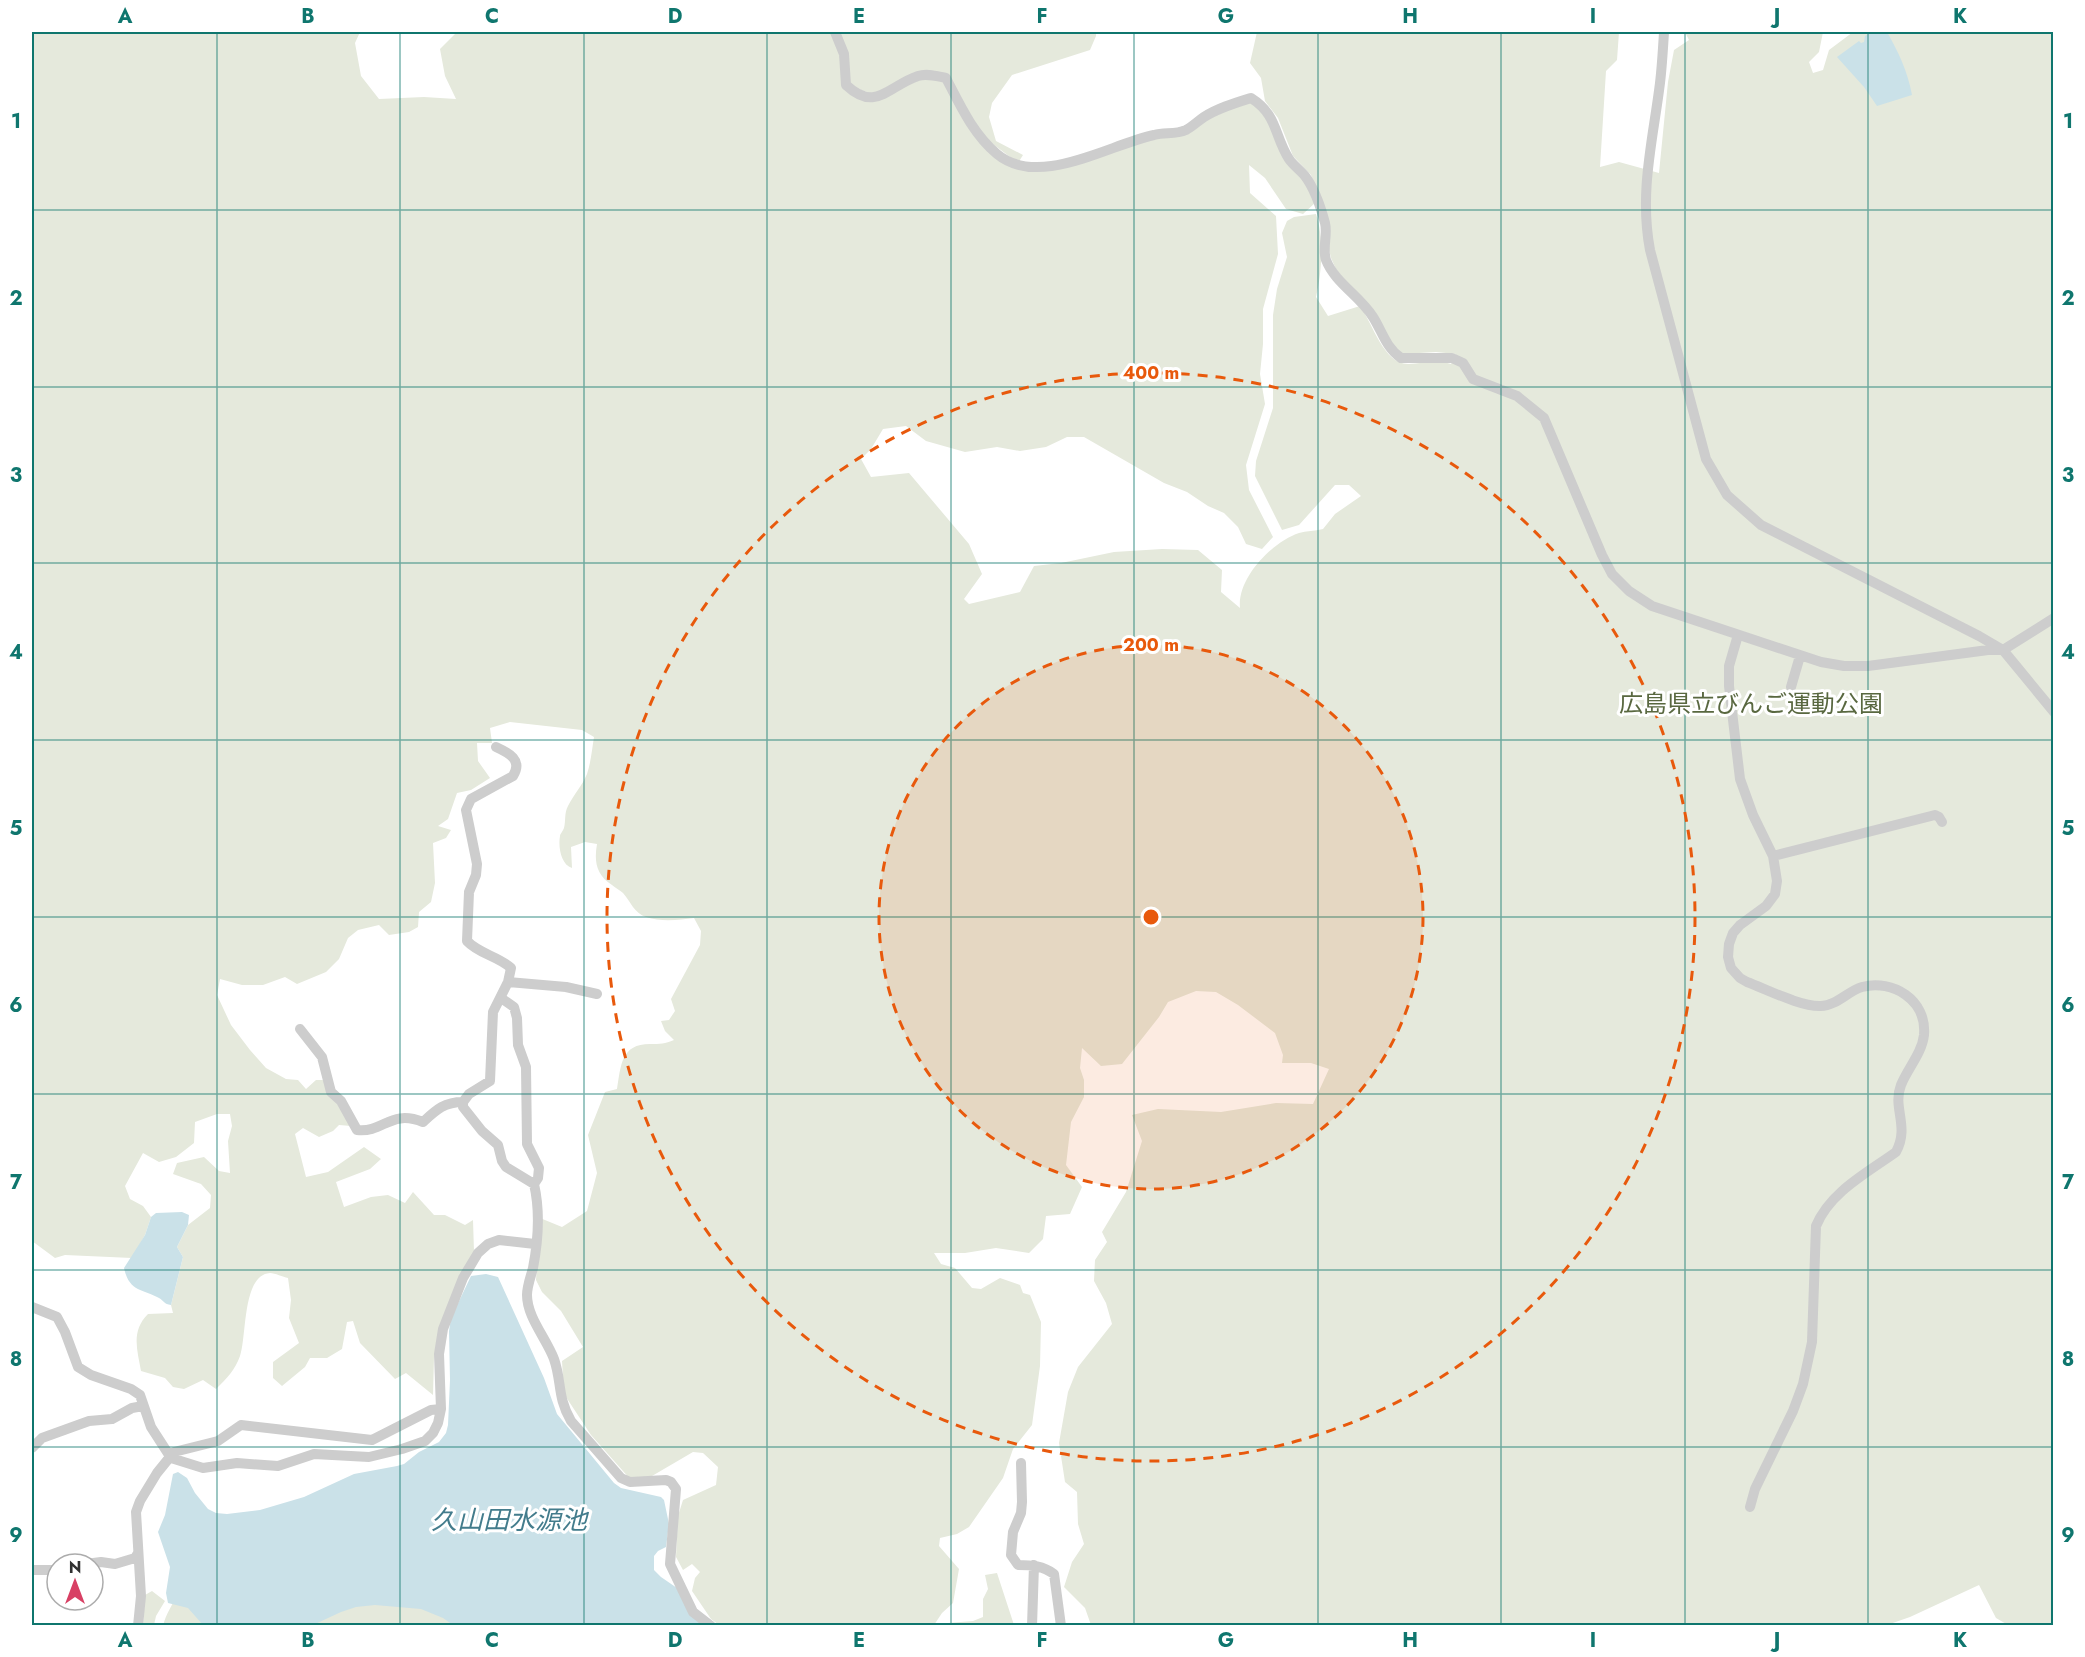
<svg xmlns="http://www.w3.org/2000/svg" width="2085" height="1657" viewBox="0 0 2085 1657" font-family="Jost,'Noto Sans JP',sans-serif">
<rect width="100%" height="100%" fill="#fff"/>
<!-- green -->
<path fill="#e5e9dc" d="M32,32h328l-5,11 6,33 18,23 45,-2 32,2 -11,-23 -5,-27 17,-17h376l9,22 2,32 22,14 53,-22 25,2 22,40 51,47 48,-1 142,-48 44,-18 10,6 44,73 10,24 -12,11 -17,-5 -21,-31 -16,-13 1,28 26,23 2,38 -15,55v35l-3,30 5,30 -19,61 3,25 24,47 -11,12 -16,-5 -8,-17 -14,-14 -16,-7 -21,-14 -23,-9 -80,-46h-17l-21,10 -26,4 -23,-4 -32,5 -39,-11 -20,-15 -23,3 -12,20 -10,10 10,18 38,-4 60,71 13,30 -18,25 5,5 51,-12 14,-26 27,-3 53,-11 48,-3 36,1 24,20 -1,22 19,16c-3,-30 32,-66 59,-75 7,-2 16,-2 24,-4l12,-15 26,-18 -12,-11h-14l-36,40 -17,5 -27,-54 1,-15 17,-53v-93l4,-26 10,-32 -5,-24 5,-12 7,-4 22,-3c8,24 6,58 0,83l12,19 32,-10c13,18 24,59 49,58 14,-1 29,-4 42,0l5,-10 -20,-2 -34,2 -4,-3 -62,-82 -5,-11 -20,-83 -18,-19 -15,-38 -13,-17 -4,-23 -11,-15 7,-31h362l-2,28 -11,11 -6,96 19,-5 40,11 9,-91 6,-32 15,-10 -4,-8h138l-4,20 -10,10 4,11 10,-3 6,-20 24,-18h200v1593h-45l-12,-7 -17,-33 -69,32 -26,9 -793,-1 -6,-17 -21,-21 8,-25 12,-18 -6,-20 -1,-32 -12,-10 -6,-39 9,-51 10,-25 34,-43 -6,-21 -12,-22 1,-21 12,-18 -5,-10 24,-40 16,-51 -10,-26 26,-6 63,3 55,-9 37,1 16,-35 -18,-6h-29l1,-8 -8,-22 -37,-28 -22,-13 -20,-1 -28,11 -9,15 -37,47 -21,2 -19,-18 -2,20 4,12v17l-13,25 -5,43 16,22 -12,27 -24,2 -3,23 -14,14 -33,-5 -31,5h-31l7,11 14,4 17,20 9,1 19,-11 20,7 3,8 7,2 11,27 -1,44 -8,59 -19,24 -10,29 -34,49 -12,7 -17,4 -1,8 20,23 -6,34 -11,10 -8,12h-215l-8,-6 -19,-28 3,-13 5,-6 -8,-8 -9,6 -7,-13 2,-41 5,-16 33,-15 2,-18 -15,-14 -10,-1 -41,24 -21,4 -40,-45 -27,-41 -2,-33 21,-14 -22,-36 -19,-19 -6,-12 4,-62 22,9 25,-16 10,-38 -9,-38 17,-43 12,-3c4,-24 4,-45 33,-45 10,0 15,0 24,-4l-9,-9 -4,-10 8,-1 6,-9 -4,-12 29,-54 1,-14 -7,-13c-15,2 -33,4 -48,-1 -12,-4 -15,-15 -23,-24 -3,-3 -8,-5 -11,-8 -16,-10 -18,-24 -15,-41l-12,-2 -14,5 1,21c-11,-3 -14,-21 -12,-32 0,-2 3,-5 4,-8 2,-7 0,-15 4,-22 6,-12 14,-20 19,-32 4,-12 5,-25 7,-37l-12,-7 -72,-8 -20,6 2,15h-15l1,18 12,17 -19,12 -14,3 -9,26 -10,7 13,4 -5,8 -13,5 2,40 -4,19 -12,10 -1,15 -9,5 -20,3 -10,-10 -21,5 -10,8 -9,21 -13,13 -29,12 -12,-7 -22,8h-21l-22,-6 -3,16 14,30 19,25 16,18 20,11 12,1 8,9 10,-9h7l28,46 -12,-1 -6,6 -14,6 -16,-9 -8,6 11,43 22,-5 36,-25 17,12 -11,10 -34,13 8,25 27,-10 17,-2 17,8 8,-11 21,23h11l20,10 8,-5 1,32 -40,105 -1,38 -27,-22 -11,6 -35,-36 -7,-22 -6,1 -5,27 -15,9h-17l-5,9 -23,19 -9,-8v-16l26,-19 -10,-25 2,-18 -3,-22c-5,-1 -13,-5 -18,-5 -28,2 -23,63 -30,83 -5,14 -13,22 -24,33l-13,-9 -19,9 -11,-2 -8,-9 -24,-7c-4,-22 -10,-40 7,-57l25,-1 -2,-8 12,-48 -6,-10 11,-22 22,-17 1,-13 -10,-11 -28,-10 4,-11 27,-6 15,14 11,2 -2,-32 4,-15 -2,-12h-13l-22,8 -1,21 -18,14 -17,5 -16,-9 -18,33 5,13 13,7 8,11 -6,18 -13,23 -67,-3 -10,3 -23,-17z
M837,32h259v4l-6,14 -78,25 -20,28 -3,14 7,24 27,14 -5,8 -37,-28 -35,-58 -13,-3 -56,22 -29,-11z
M997,1573l17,52h-66v-2l25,-2 10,-4v-18l5,-10 -3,-14z
M152,1591l13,10 -9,15 -2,9 -11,1 2,-31z
M177,1594l31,32h-45c3,-13 10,-21 14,-32z
M378,1595l50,13 40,18h-186z"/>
<!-- water -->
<path fill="#cae1e8" d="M1872,32h15c11,19 21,40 25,63l-35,11 -13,-19 -27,-30 22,-16 2,2 3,-1 1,-6z
M182,1212l7,3 -1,10 -11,22 6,10 -12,48c-7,-1 -7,-4 -12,-7 -16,-9 -30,-6 -35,-30l21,-33 6,-18 5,-4z
M486,1274l12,3 46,101 13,36 57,69 7,5 40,9 3,3 5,24 -3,23 -8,4 -4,5v14l7,7 16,11 25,37h-249l-10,-7 -22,-9 -46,-4 -19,2 -15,5 -28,13h-110l-15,-17 -20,-5 -2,-10 4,-26 -12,-35 7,-17 8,-41 5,-2 9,6 8,15 13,16 8,4 11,1 33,-4 44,-13 50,-23 43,-8 7,-2 15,-12 20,-10 7,-9 2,-8 2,-45 -1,-49 2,-13 20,-42z"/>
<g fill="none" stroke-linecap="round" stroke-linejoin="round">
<!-- minor -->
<path stroke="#cdcdcd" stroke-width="10" d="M835,32l9,22 2,31c30,28 42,1 72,-9 9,-3 18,0 28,2 14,27 27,56 51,76 42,35 113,-10 157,-19 11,-3 21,0 32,-5 6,-3 12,-9 18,-13 14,-9 31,-14 47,-19 27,17 23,38 38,61 4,6 11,11 16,17 9,12 16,32 20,47 3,12 -3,25 1,37 9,23 34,36 47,57 9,14 13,31 28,41h51l11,5 10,16 44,17 27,22 58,137 10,19 17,17 23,15 169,56 23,4h24l120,-16h15l51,-32
M1664,32c-1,17 -2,34 -4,51 -7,57 -21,109 -10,167l56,209 21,36 34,30 218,111 24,14 51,62
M1738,635l-9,31v20l11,93 13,36 20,41 4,25 -2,13 -9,12 -26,19 -7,8 -4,11 -1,13 3,11 9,10 7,4c19,7 54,25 74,24 15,0 27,-15 41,-19 31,-8 65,13 62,48 -2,18 -16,33 -23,50 -9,23 9,41 -5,67 -29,21 -66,40 -80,74l-4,116 -9,42 -10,27 -38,78 -5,18
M1791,687l9,-31
M496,747c13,6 27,13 17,29l-42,23 -5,11 11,54 -1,11 -7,17 -2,49c12,13 31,15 44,27l-3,14
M1773,856l162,-41 4,2 3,5
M597,994l-31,-7 -58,-5 -15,30 -3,69 -21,13 -6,8v5l19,24 16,14 4,16 4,6 28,17c6,26 4,58 -1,84 -2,8 -6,18 -6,27 0,22 19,43 27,64 8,23 3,38 17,62l50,57 9,4 36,-2 5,2 5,7 -6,75 23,48 18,14
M501,998l13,9 3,11 1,27 8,22 1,77 12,24 -1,10 -4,6
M300,1029l22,28 9,35 10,9 16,29c27,3 33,-21 66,-8 13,-12 21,-20 40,-20
M32,1307l25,10 8,15 13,35 13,8 40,14 9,6 11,32 20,31 32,10 34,-5 41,3 36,-12 55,3 33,-8 23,-8 8,-8 5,-10 3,-14 -2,-55 4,-25 20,-51 15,-25 10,-9 11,-4 36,4
M32,1448l10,-10 47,-17 23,-2 20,-11 11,-2
M1021,1463l1,39 -1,11 -8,19 -2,23 7,10c14,0 25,1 36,9l7,52
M86,1564l15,-2 14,2 20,-6 3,-5
M32,1570h25
M138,1626l3,-30 -5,-84 4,-11 17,-28 17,-21 44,-11 23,-16 131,15 59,-30 10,-1
M1032,1626l2,-61"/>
</g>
<!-- grid -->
<path fill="none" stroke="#0f766e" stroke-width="1.5" stroke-opacity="0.55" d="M217,32v1594M400,32v1594M584,32v1594M767,32v1594M951,32v1594M1134,32v1594M1318,32v1594M1501,32v1594M1685,32v1594M1868,32v1594M32,210h2022M32,387h2022M32,563h2022M32,740h2022M32,917h2022M32,1094h2022M32,1270h2022M32,1447h2022"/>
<!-- distance rings -->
<circle cx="1151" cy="917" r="272" fill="#e8590c" fill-opacity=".12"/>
<g fill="none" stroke="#e8590c" stroke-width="3" stroke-dasharray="10 8">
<circle cx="1151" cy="917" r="272"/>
<circle cx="1151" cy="917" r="544"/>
</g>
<g text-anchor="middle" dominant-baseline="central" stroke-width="6" stroke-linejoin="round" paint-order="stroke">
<!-- park labels -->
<g font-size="24" fill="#596840" stroke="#fff">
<text x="1751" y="703">広島県立びんご運動公園</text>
</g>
<!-- water labels -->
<g font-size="26" font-style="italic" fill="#437c8c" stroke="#fff">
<text x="509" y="1520">久山田水源池</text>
</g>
</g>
<circle cx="1151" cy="917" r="9" fill="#e8590c" stroke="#fff" stroke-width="3"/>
<g font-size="18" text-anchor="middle" font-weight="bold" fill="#e8590c" stroke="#fff" stroke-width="6" stroke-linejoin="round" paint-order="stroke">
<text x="1151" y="379">400 m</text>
<text x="1151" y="651">200 m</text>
</g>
<!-- border -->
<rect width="2085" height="1657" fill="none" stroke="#ffffff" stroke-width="66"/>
<!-- north arrow -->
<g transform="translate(75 1582)"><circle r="28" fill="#ffffff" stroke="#acacac" stroke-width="1.5"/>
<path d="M0-4.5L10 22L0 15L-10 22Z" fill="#d84064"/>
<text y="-9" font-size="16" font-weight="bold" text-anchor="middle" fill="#303030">N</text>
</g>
<rect x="33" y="33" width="2019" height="1591" fill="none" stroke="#0f766e" stroke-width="2"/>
<g font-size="20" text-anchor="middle" font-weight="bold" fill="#0f766e">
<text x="125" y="23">A</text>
<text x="308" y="23">B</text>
<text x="492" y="23">C</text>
<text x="675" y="23">D</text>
<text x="859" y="23">E</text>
<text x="1042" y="23">F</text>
<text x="1226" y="23">G</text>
<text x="1410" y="23">H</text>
<text x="1593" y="23">I</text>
<text x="1777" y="23">J</text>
<text x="1960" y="23">K</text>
<text x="16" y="128">1</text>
<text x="2068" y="128">1</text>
<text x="16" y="305">2</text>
<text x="2068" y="305">2</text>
<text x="16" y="482">3</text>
<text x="2068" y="482">3</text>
<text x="16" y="659">4</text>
<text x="2068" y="659">4</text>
<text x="16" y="835">5</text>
<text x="2068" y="835">5</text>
<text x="16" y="1012">6</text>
<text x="2068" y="1012">6</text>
<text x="16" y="1189">7</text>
<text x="2068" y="1189">7</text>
<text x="16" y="1366">8</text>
<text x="2068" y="1366">8</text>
<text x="16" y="1542">9</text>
<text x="2068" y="1542">9</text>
<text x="125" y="1647">A</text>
<text x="308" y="1647">B</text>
<text x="492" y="1647">C</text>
<text x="675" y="1647">D</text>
<text x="859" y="1647">E</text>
<text x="1042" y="1647">F</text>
<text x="1226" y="1647">G</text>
<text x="1410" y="1647">H</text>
<text x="1593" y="1647">I</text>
<text x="1777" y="1647">J</text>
<text x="1960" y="1647">K</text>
</g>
</svg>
